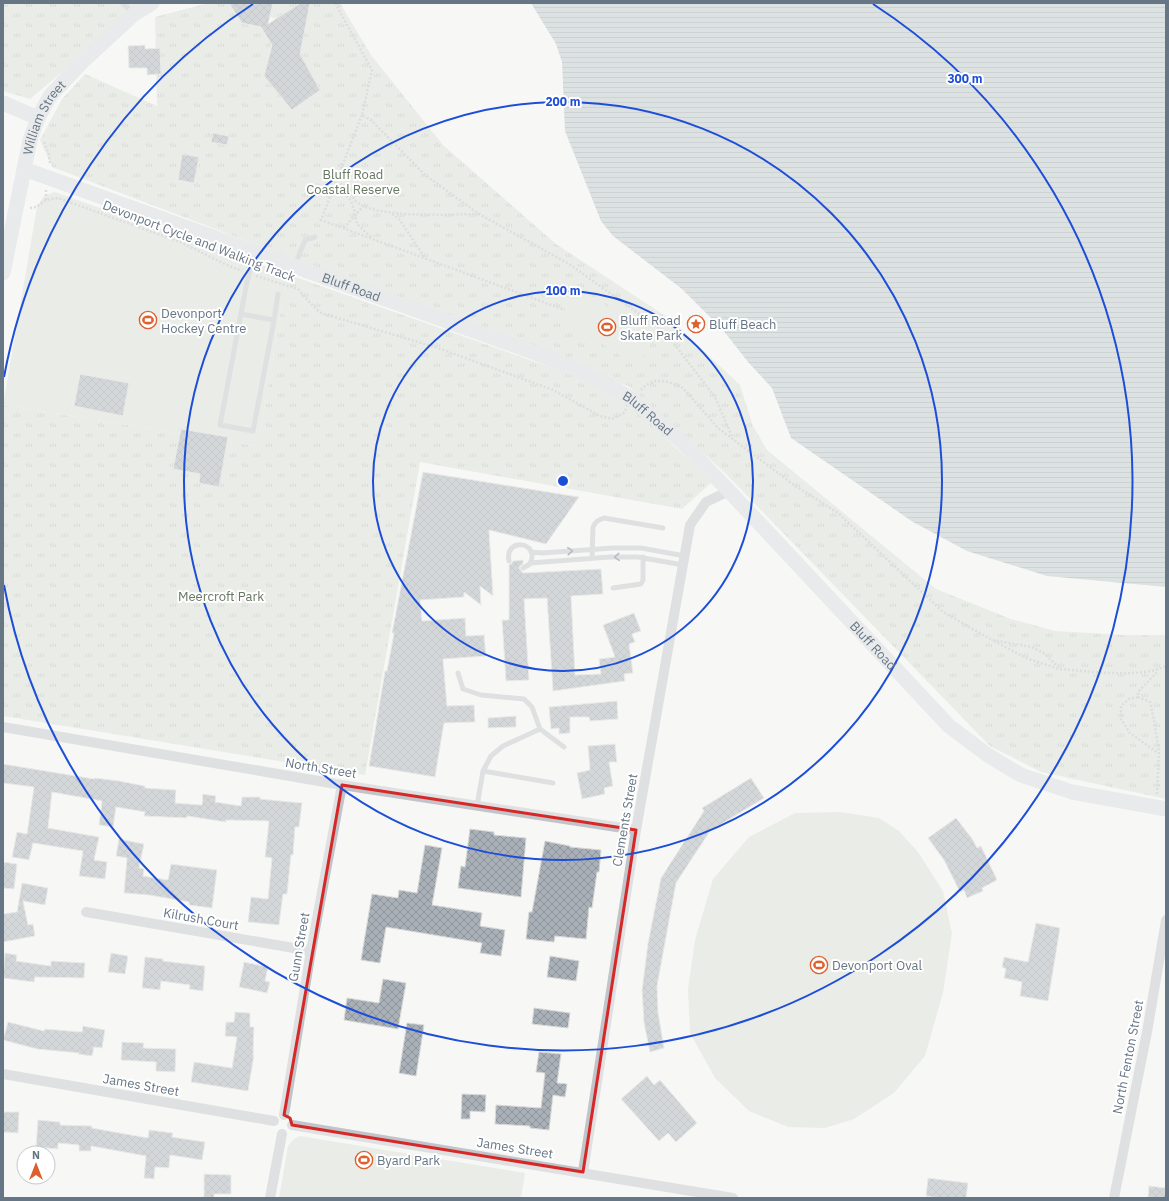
<svg xmlns="http://www.w3.org/2000/svg" width="1169" height="1201" viewBox="0 0 1169 1201" font-family="'IBM Plex Sans',sans-serif">
<defs>
<pattern id="park-tufts" width="24" height="20" patternUnits="userSpaceOnUse"><rect width="24" height="20" fill="#d9ded6"/><path d="M3 7l-1-3M5 7V3M7 7l1-3M15 17l-1-3M17 17v-4M19 17l1-3" fill="none" stroke="#b4b9b3"/></pattern>
<pattern id="water-rules" width="6" height="5" patternUnits="userSpaceOnUse"><rect width="6" height="5" fill="#bbc5ca"/><path d="M0 2.5h6" fill="none" stroke="#9ca5aa"/></pattern>
<pattern id="building-cross-hatch" width="8" height="8" patternUnits="userSpaceOnUse"><rect width="8" height="8" fill="#a9b0b7"/><path d="M0 0l8 8M0 8l8-8" fill="none" stroke="#8d949a"/></pattern>
</defs>
<rect width="100%" height="100%" fill="#f7f8f5"/>
<!-- park -->
<path fill="url(#park-tufts)" d="M3,3h138l-80,70 -31,26 -27,-8z
M209,3h20l13,20 19,4 6,11 7,-5 -10,43 28,34 8,-56 10,-51h30l31,52 72,90 113,99 114,75 70,66 13,41 14,24 169,139 75,30 44,12 69,4h42v164l-125,-27 -51,-26 -266,-274 -96,-86 -576,-219 -12,-27 22,-41 23,-25 72,32 -2,-89z
M273,3h28l-24,16 -7,-2z
M287,274l328,116 97,92 -30,27 -262,-47 -55,313 -362,-59v-311l255,41z"/>
<!-- garden -->
<path fill="#d9ded6" d="M55,192l232,82 -29,172 -255,-41 34,-198 7,-11z
M579,288l76,50 -19,28 -76,-50z
M840,812l39,6 20,13 19,21 25,39 9,42 -9,60 -18,63 -31,37 -40,26 -29,9 -37,-1 -39,-16 -34,-33 -25,-45 -2,-44 7,-49 18,-61 36,-42 46,-24z
M300,1136l225,37 -4,25h-242l9,-52 6,-7z"/>
<!-- water -->
<path fill="url(#water-rules)" d="M531,3h635v584l-119,-11 -80,-25 -54,-29 -122,-84 -19,-50 -24,-26 -25,-32 -41,-41 -69,-53 -12,-15 -36,-90 -3,-69 -6,-18z"/>
<!-- building -->
<path fill="url(#building-cross-hatch)" stroke="#d9d9d7" d="M229,3h44l-5,21 33,-21h9l-10,51 20,36 -28,20 -28,-34 8,-31 -11,-18 -19,-4z
M145,45v4l15,-1 1,26 -14,1v-7h-18l-1,-22z
M213,133l16,3 -2,9 -16,-3z
M182,154l17,3 -5,26 -16,-3z
M80,374l49,9 -6,33 -49,-10z
M181,429l47,8 -9,50 -20,-4 1,-9 -27,-5z
M423,472l156,25 -33,47 -57,-14 4,66 -13,-10 1,19 -17,-13v5l-44,3 2,21 43,-3 1,18 18,-1 2,21 -43,3 4,47 27,-1 1,17 -31,1 -9,54 -66,-11 16,-95h2l7,-38h-2z
M523,560v4l-3,2 -1,2 4,5 78,-4 2,25 -32,2 4,79 26,-1 -2,-15 16,-2 -12,-32 31,-12 7,18 -9,3 3,8 -6,2 4,29 -9,1 1,7 -72,10 -6,-93 -23,1 5,81 -23,1 -4,-61h7v-55l3,-2 1,-2z
M617,701l1,18 -28,2 -1,-4h-19v16l-11,1v-6l-8,1 -2,-22z
M516,716v11l-28,1v-10z
M615,744l2,18h-8l4,24 -9,2 1,6 -23,5 -5,-26 13,-3 -2,-24z
M3,764l91,15 1,-1 24,3 26,5v2l31,2 -1,13 27,2 1,-11 13,2 -1,6 26,4 1,-9h18v2l42,4 -3,24h-4l-2,28h-2l-4,39h-4l-4,31 -31,-3 3,-25 17,2 4,-41 -7,-1 4,-36 -43,-1v2l-39,-6v2l-43,-2 1,-4 -29,-5 -3,20 -14,-2 3,-24 -50,-9 -4,36 51,9 -5,23 13,2 -2,17 -26,-3 4,-25 -50,-8 -4,17 -17,-3 5,-25 10,2 7,-47 -31,-4z
M751,778l13,20 -54,33 -34,52 -19,103 1,26 6,36 -14,4 -6,-29 -2,-33 6,-47 13,-65 43,-67 -2,-3z
M956,818l17,22 4,8 4,-2 16,34 -15,8 1,3 -16,7 -3,-8 -4,2 -16,-32 -16,-22z
M470,829l24,3v3l32,3 -5,59 -63,-9 3,-22 4,1z
M119,839l25,5 -5,24 5,1 -1,7 25,4 3,-16 46,6 -5,38 -23,-3v-3l-40,-7 -25,-2 3,-35 -11,-2z
M545,841l25,5v1l31,3 -2,22h-2l-5,36 -3,-1 -3,32 -31,-3 -1,6 -28,-3 3,-27h3z
M425,845l17,3 -10,57 50,8 -2,13 25,4 -4,26 -21,-3 2,-10 -96,-16 -6,36 -19,-3 11,-66 26,4 1,-8 18,3z
M3,862l14,2 -3,25 -11,-1z
M22,883l26,5 -3,17 -22,-4 5,24 5,-1 2,12 -32,6v-28l14,-2z
M1036,923l24,5 -12,73 -28,-5 2,-14 -18,-4 2,-9 -4,-2 2,-10 24,5z
M5,953l12,2 -1,6 35,5v-5l34,2 -1,15 -49,-1 -1,5 -31,-4z
M111,953l17,3 -3,18 -17,-2z
M550,956l29,5 -3,20 -29,-4z
M145,957l18,2v2l42,5 -2,25 -14,-2 1,-4 -29,-4 -1,9 -18,-2z
M244,962l24,5 -3,14 5,1 -3,11 -28,-6z
M383,979l23,4 -8,46 -54,-9 3,-22 32,5z
M534,1008l36,5 -2,15 -36,-4z
M235,1012l15,1v14h4l-1,28h1l-6,36 -57,-9 3,-20 38,6 5,-31 -12,-1 1,-14h8z
M8,1022l36,9 1,-2 37,3 1,-6 22,4 -3,18 -8,-1 -2,9 -14,-2 1,-1 -42,-4 -34,-9z
M407,1023l17,2 -8,51 -17,-3z
M122,1042l22,1 -1,5 33,1 -1,23 -19,-1v-9l-35,-2z
M539,1052l22,2 -4,29 10,1 -2,13 -12,-2 -4,35 -19,-2v-2l-35,-2 1,-19 45,3 4,-35 -9,-1z
M647,1076l7,9 6,-5 37,43 -21,19 -8,-9 -9,8 -38,-42z
M462,1094l24,1 -1,17 -15,-1v8h-9z
M3,1112h16l-1,21 -15,-1z
M38,1120l22,2v3l32,1v2l56,10 1,-8 24,3 -1,4 33,5 -3,18 -32,-5 -1,13 -14,-1 -1,12 -10,-1 2,-22 -55,-10v5h-12v-6l-21,-2v6l-22,-2z
M204,1174l27,1v19h-17v4h-10z
M928,1178l40,5 -2,15h-26l-14,-2z
M1149,1186l17,2v10h-18z"/>
<g fill="none" stroke-linecap="round" stroke-linejoin="round">
<!-- path -->
<path stroke="#bbbdc0" stroke-width="2.5" stroke-dasharray="2 2" stroke-linecap="butt" d="M335,3l37,67 -10,45 9,5 54,55 54,39 90,50 96,68 50,65 18,42
M362,115l-41,105 244,90
M44,142l5,13 1,9
M342,167c3,9 7,24 12,32 15,21 100,15 125,15
M332,191l10,1 9,8 4,13 2,11 14,13
M46,200v-10
M30,208l6,-1 10,-7 12,-2 122,44 47,23 15,6
M392,214l8,6 25,38
M344,228l20,-23
M256,276l42,13 12,14 11,10 117,35 115,42 47,26 12,3 11,-5 3,-5
M641,390l5,-5 9,-4h9l10,3 9,4 35,40 76,57 44,28 105,99 49,28 40,7 13,7 15,15c29,2 80,10 106,-3
M994,641l32,17 33,11
M1138,697l-9,2 -8,7v13l9,14 28,20
M1157,794l2,-41 -5,-33 -4,-18 -12,-5v-5l20,-21"/>
<!-- lane -->
<path stroke="#c1c4c8" stroke-width="5" d="M123,3l10,11
M295,265l10,-25 10,-3
M241,314l33,6 -21,111 -33,-6 27,-143 8,-29
M274,320l4,-26
M531,552l11,1 71,-5h28l44,8
M592,558l1,-31c3,-6 5,-7 11,-9l59,10
M509,561c-5,-24 32,-20 21,3l-7,4
M530,563l80,-6h28l45,8
M613,588l28,-4 2,-4v-23
M458,673l5,16 18,6 43,4 8,8 8,22
M483,771l8,-15 12,-10 37,-17 24,18
M477,806l6,-35 70,12"/>
<!-- street -->
<path stroke="#c1c4c8" stroke-width="10" d="M3,727l339,58 294,45
M86,912l225,39
M3,1074l271,47
M284,1115l27,-164 31,-166
M292,1125l441,73
M583,1172l53,-342 54,-305 16,-23 23,-11
M270,1198l12,-64
M1114,1198l33,-166 19,-112"/>
<!-- secondary -->
<g stroke="#d5d9dd" stroke-width="15">
<path d="M3,103l35,15"/>
<path id="s1" d="M24,169l506,182 48,19 39,20 15,9 50,43 47,49 220,235 40,30 32,19 51,17 94,17"/>
<path id="s2" d="M3,273l27,-133 8,-22 12,-22 31,-33 53,-49 18,-11"/>
</g>
</g>
<!-- one-way arrows -->
<defs><path id="oneway-chevron" d="M-2-3.5L2.5 0L-2 3.5" fill="none" stroke-width="1.6" stroke-linecap="round" stroke-linejoin="round"/></defs>
<g stroke="#677685">
<use href="#oneway-chevron" transform="translate(570 551) rotate(-4)"/>
<use href="#oneway-chevron" transform="translate(617 557) rotate(177)"/>
</g>
<!-- marked area -->
<path d="M0 0H1169V1201H0ZM342,785l294,45 -53,342 -291,-47 -2,-7 -6,-3z" fill="#f7f8f5" fill-opacity=".55" fill-rule="evenodd"/>
<path fill="none" stroke="#d62828" stroke-width="3" stroke-linejoin="round" d="M342,785l294,45 -53,342 -291,-47 -2,-7 -6,-3z"/>
<!-- distance rings -->
<g fill="none" stroke="#1d4ed8" stroke-width="2">
<circle cx="563" cy="481" r="190"/>
<circle cx="563" cy="481" r="379"/>
<path d="M4 377A569 569 0 0 1 253 4M873 4A569 569 0 1 1 4 585"/>
</g>
<!-- icons -->
<defs>
<symbol id="stadium-ring" viewBox="-11 -11 22 22"><circle r="9.5" fill="#fff" stroke="#de602e" stroke-width="1.5"/><path d="M0-5a6.5 5 0 1 0 0 10a6.5 5 0 1 0 0-10ZM-3.5-1.8h7v3.6h-7Z" fill="#de602e"/></symbol>
<symbol id="sight-ring" viewBox="-11 -11 22 22"><circle r="9.5" fill="#fff" stroke="#de602e" stroke-width="1.5"/><path d="M0-6L1.8-2.2L6-1.7L2.9 1.2L3.7 5.4L0 3.3L-3.7 5.4L-2.9 1.2L-6-1.7L-1.8-2.2Z" fill="#de602e"/></symbol>
</defs>
<g fill-rule="evenodd">
<use href="#stadium-ring" x="138" y="310" width="20" height="20"/>
<use href="#sight-ring" x="686" y="314" width="20" height="20"/>
<use href="#stadium-ring" x="597" y="317" width="20" height="20"/>
<use href="#stadium-ring" x="809" y="955" width="20" height="20"/>
<use href="#stadium-ring" x="354" y="1150" width="20" height="20"/>
</g>
<g text-anchor="middle" dominant-baseline="central" stroke-width="4" stroke-linejoin="round" paint-order="stroke">
<!-- street labels -->
<g font-size="13" fill="#677685" stroke="#fff">
<text stroke="none"><textPath href="#s2" startOffset="162">William Street</textPath></text>
<text transform="translate(199 241) rotate(21)">Devonport Cycle and Walking Track</text>
<text stroke="none"><textPath href="#s1" startOffset="348">Bluff Road</textPath></text>
<text stroke="none"><textPath href="#s1" startOffset="672">Bluff Road</textPath></text>
<text stroke="none"><textPath href="#s1" startOffset="996">Bluff Road</textPath></text>
<text transform="translate(321 768) rotate(9)">North Street</text>
<text transform="translate(625 820) rotate(-80)">Clements Street</text>
<text transform="translate(201 919) rotate(10)">Kilrush Court</text>
<text transform="translate(299 947) rotate(-80)">Gunn Street</text>
<text transform="translate(1128 1057) rotate(-79)">North Fenton Street</text>
<text transform="translate(141 1085) rotate(10)">James Street</text>
<text transform="translate(515 1148) rotate(9)">James Street</text>
</g>
<!-- park labels -->
<g font-size="13" fill="#667762" stroke="#fff">
<text x="353" y="174">Bluff Road<tspan x="353" dy="15">Coastal Reserve</tspan></text>
<text x="221" y="596">Meercroft Park</text>
</g>
<!-- poi labels -->
<g font-size="13" fill="#677685" stroke="#fff" text-anchor="start">
<text x="161" y="313">Devonport<tspan x="161" dy="15">Hockey Centre</tspan></text>
<text x="620" y="320">Bluff Road<tspan x="620" dy="15">Skate Park</tspan></text>
<text x="709" y="324">Bluff Beach</text>
<text x="832" y="965">Devonport Oval</text>
<text x="377" y="1160">Byard Park</text>
</g>
</g>
<circle cx="563" cy="481" r="6" fill="#1d4ed8" stroke="#fff" stroke-width="2"/>
<g font-size="12" text-anchor="middle" font-weight="bold" fill="#1d4ed8" stroke="#fff" stroke-width="4" stroke-linejoin="round" paint-order="stroke">
<text x="965" y="83">300 m</text>
<text x="563" y="106">200 m</text>
<text x="563" y="295">100 m</text>
</g>
<!-- border -->
<rect width="1169" height="1201" fill="none" stroke="#677685" stroke-width="8"/>
<!-- north arrow -->
<g transform="translate(36 1165)"><circle r="19" fill="#ffffff" stroke="#c2c8ce"/>
<path d="M0-3L7 15L0 10L-7 15Z" fill="#de602e"/>
<text y="-6" font-size="11" font-weight="bold" text-anchor="middle" fill="#677685">N</text>
</g>
</svg>
